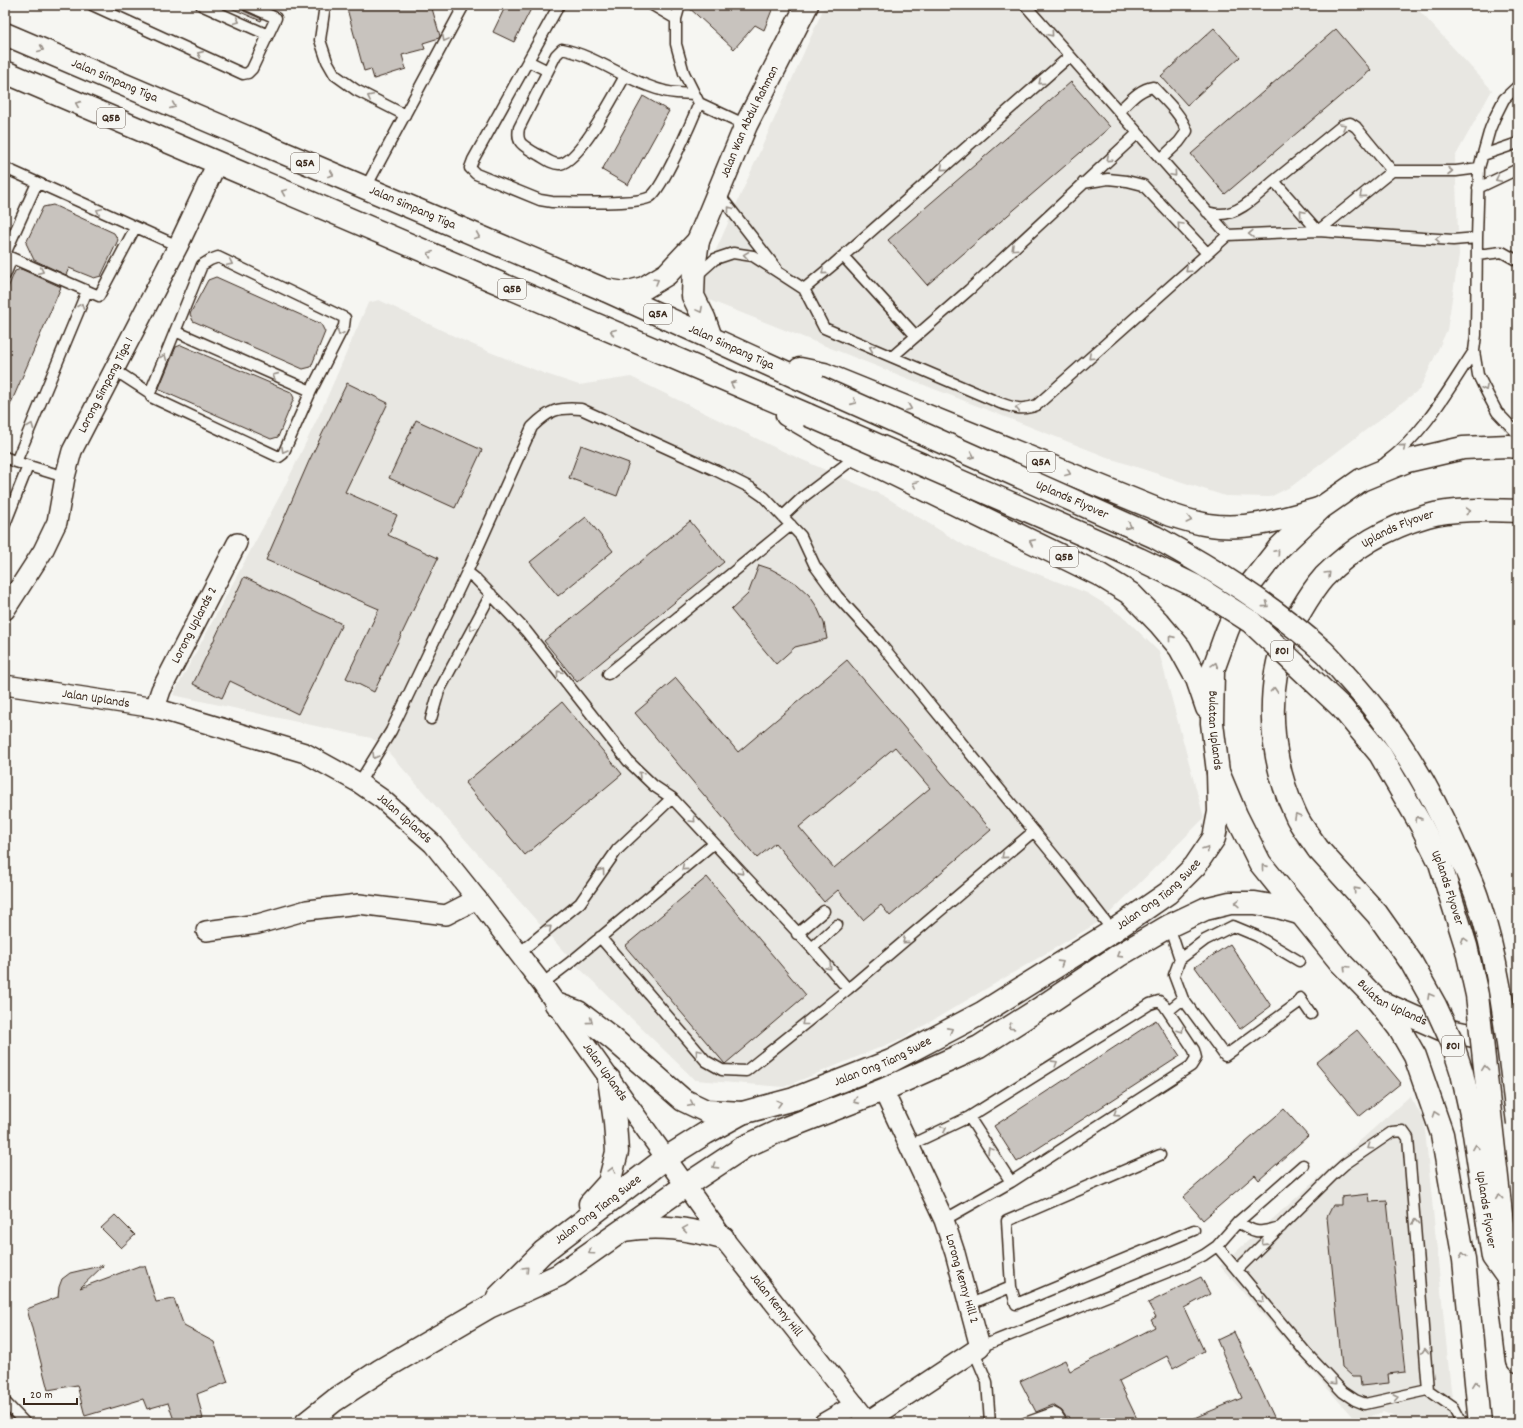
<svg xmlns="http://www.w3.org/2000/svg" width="1523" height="1428" viewBox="0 0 1523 1428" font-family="Dekko,sans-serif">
<rect width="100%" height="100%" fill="#f6f6f2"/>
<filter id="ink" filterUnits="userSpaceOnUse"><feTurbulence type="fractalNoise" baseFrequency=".025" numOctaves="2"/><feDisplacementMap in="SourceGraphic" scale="8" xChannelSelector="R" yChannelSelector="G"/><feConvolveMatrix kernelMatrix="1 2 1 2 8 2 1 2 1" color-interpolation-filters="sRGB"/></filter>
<g filter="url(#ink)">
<!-- built -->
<path fill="#e8e7e2" d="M825,5h589l78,85 -37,67 4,98 -12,75 -27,59 -128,97 -22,11 -45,-1 -113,-37 -416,-164z
M379,300l81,39 32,14 51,20 36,12 52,-8 147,72 106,47 83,51 120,46 21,13 18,13 33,33 45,166 -100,101 -201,119 -119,49 -89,-7 -123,-119 -190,-216 -11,-7 -198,-43 110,-205 39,-81 46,-106z
M1410,1096l14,24 27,271 3,17 -5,15h-39l-27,-11 -27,9 -136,-155z"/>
<!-- building -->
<path fill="#c8c3be" stroke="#3b2a1e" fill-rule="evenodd" d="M224,5h17l3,6 18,8 -1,2z
M346,5h85l9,31 -1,2 -16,5 2,6 -23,6 4,14 -32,10 -3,-10 -7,2z
M506,5h27l-19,37 -21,-10z
M686,5h88l-10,25 -9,-5 -21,24z
M1214,28l26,29 -53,48 -26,-29z
M1336,29l35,41 -146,124 -34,-40z
M1071,82l39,45 -183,158 -39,-45z
M643,96l26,15 -41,74 -26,-15z
M53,205l61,28 4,7 -17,36 -7,2 -25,-10 -3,7 -32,-15 -8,-17 17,-36z
M21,269l40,18 -56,130v-122l10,-24z
M216,277l105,47 4,8 -14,35 -8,2 -110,-48 -3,-7 18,-34z
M181,345l110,47 3,6 -16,39 -7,2 -111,-49 -1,-2 17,-41z
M347,383l41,20 -43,89 52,23 -9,20 50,23 -64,134 -28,-14 33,-69 -113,-49 43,-99z
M416,420l66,30 -27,58 -66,-30z
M581,445l48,18 -12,33 -48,-18z
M586,517l27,34 -55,45 -28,-34z
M690,521l34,41 -147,120 -33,-41z
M759,565l12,4 13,7 13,8 12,11 8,12 7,16 3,16 -32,8 -19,17 -45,-54 17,-16z
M244,577l98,47 -44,90 -68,-33 -8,17 -29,-14z
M847,660l144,170 -101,86 -9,-11 -18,15 -25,-30 -14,12 -49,-59 -18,15 -122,-145 41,-35 62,74zM895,747l35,41 -96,80 -35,-41z
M562,702l60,72 -97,81 -60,-72z
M707,877l99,118 -81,69 -100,-118z
M1230,944l41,62 -31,23 -45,-62z
M1156,1020l24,36 -163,106 -23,-36z
M1357,1030l44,53 -41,33 -44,-53z
M1284,1109l24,27 -49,44 -4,-5 -52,45 -20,-23z
M1369,1194l1,8 17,-1 18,171 -17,2 1,9 -28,3 -1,-10h-8l-10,-9 -15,-150 6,-12h8v-8z
M115,1215l20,20 -14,13 -20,-20z
M104,1265l-24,23 59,-22h6l11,36 18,-3 10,27 30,16 14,40 -31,12 6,25 -13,4h-15l-7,-20 -21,6 -4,-10 -58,17 -8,-31 -29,5 -21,-81 31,-12 1,-10 3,-8 8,-6z
M1201,1277l9,17 -26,14 20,43 -31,17 -6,-12 -48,25 20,42h-68l-3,-7 -2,1 -4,-6 -9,-6 -17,7 -16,-31 45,-21 5,11 85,-44 -4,-7 5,-3 -8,-14z
M1234,1332l41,87 -8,4h-85l60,-25 -25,-58z"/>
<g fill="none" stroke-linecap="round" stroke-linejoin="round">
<defs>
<path id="service" d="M92,5l151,69 5,-1 4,-4 16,-34 -67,-30
M247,5l29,13 -8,17
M325,5l-5,35 7,21 8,14 21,15 49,25
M559,5l-86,155 -3,8 6,6 64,26 12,2c19,0 85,3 98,-5 12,-7 43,-78 49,-94
M652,5l24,14
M680,5l-4,14v25l8,29 15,30 47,22
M1025,5l203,230
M528,61l20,10
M625,76c-10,18 -45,85 -65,88 -8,1 -18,-8 -25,-11 -12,-8 -19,-9 -16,-25l37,-73 6,-6c35,7 64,32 99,41 10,4 22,3 33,4
M1518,86l-14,13 -9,18 -5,12 -11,39 -2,70 -1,97 -2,16 4,24 9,18 10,19 21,22
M1119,111c10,-9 20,-22 34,-24 12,13 28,27 34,44l-8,11 -18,17
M1483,155l35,-12
M5,168l173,78
M1083,183l25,-4 19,2 16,4 64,68
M1478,188l40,-19
M365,189l99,-184
M718,193l58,75
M1207,212c4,1 8,2 12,2 21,1 40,-21 55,-33
M1477,238l-24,2 -135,-9 -44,-50 69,-56 7,-2 6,4 36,44h64l23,-3
M5,254l32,-71
M5,255l94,41 36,-68
M1477,255l25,-3 16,9
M843,256l72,79
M5,275l7,-17
M696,276l19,-17 18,-6 20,3 51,33 20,39 176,75c15,5 22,8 37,2l191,-170 90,-4 74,-60
M804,289l30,-25 236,-208
M175,331l136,60
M892,357l77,-67 169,-157
M113,369l37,24 1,4 128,60 4,-3 28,-63 33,-65 1,-8 -127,-61 -8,3 -8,5 -52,128
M5,457l11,5 49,15
M16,462l71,-171
M1386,462c39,-29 62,-72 88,-111
M783,516l20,-19 54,-41
M5,524l23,-58
M467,572l9,7 50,52 102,130 26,25 18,12 140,150 36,41
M608,674l183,-149
M431,719l8,-28 52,-97
M359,783l32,-52 76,-159 65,-145c17,-17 26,-20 49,-18l136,62 34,17 13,9 37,39 14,30 22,30 42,46 185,226 49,63
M1169,926l11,33
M797,934l27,-23
M600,937l106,124 16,9 24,1 102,-82 186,-158
M812,948l25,-23
M519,953l61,-50 37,-53 55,-52
M1299,961l-42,-25 -24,-10 -28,14 -25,19 -6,16 9,24 42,57 73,-53 2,-5 11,16
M542,984l30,-23 142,-118
M1168,1011l15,-12
M969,1117l42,65
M908,1146l61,-29 181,-113 9,-3 5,4 30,45 2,8 -5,8 -180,116 -67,38
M1238,1222c20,13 20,10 43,5
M1217,1246l90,108 36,38 12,8 10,4 63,-14 26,18 8,15
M1237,1270l98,-97 10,-9 47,-32 11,-1 5,7 20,252
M1011,1287l-4,-66 153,-66
M968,1305l43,-18 5,17 178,-74
M980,1347l205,-82 19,-10 13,-9 21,-24 65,-57
M974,1351l13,31 3,41
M5,1402l20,21
M1025,1423l28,-10 4,2 5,8"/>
<g id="minor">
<path id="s1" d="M5,610l38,-59 14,-29 8,-45 7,-26 106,-205 39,-83"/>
<path id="s2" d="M5,685l150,23 150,45 54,30 23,16 51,45 44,55 65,85 181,254 146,185"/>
<path id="s3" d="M155,708l6,-18 76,-147"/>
<path d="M206,931l52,-7 49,-14 52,-6 87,11 31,-16"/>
<path d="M868,1421l112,-74 -25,-94 -11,-33 -61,-130"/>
<path d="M824,1423l31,-18"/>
</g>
<g id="tertiary">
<path d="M605,290l20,3 19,-5 23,-14 31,-33"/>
<path id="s4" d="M711,338l-7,-20 -11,-22 1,-28 4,-27 48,-116 61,-120"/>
</g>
<g id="secondary">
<path d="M556,1004l22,8 34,26 71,62 23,11 36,2"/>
<path d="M590,1204l19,-21 8,-31 -2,-30 -6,-43"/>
<path d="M624,1230c37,-6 63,-1 99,8"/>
<path id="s5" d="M498,1297l45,-45 123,-94 40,-25 36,-20 52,-14 97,-38 91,-48 131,-82 55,-38 27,-27 19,-28 5,-26 -1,-40"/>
<path d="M306,1423l29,-23 46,-30 108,-63 70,-32 126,-89 59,-39 37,-17 102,-40 96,-43 63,-40 76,-51 51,-30 36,-17 25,-6h25l23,4 24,7"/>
</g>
<g id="primary">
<path id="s6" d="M5,34l600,256 213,97"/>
<path d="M5,72l803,343"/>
<path d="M800,369l24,5 347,141c12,4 25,8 38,10 37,6 74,-6 109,-16"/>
<path d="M787,415l70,41 243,119 31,19 28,29 21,25 17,31 10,29"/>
<path id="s7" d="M1518,447l-10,-1 -45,2 -56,13 -46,19 -40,28 -42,40 -37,47 -15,36 -14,39 -1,53 6,49 18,43 24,48 80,99 38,39 63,28 47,10 30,-1"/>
</g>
<g id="trunk">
<path id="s8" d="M1318,849c-8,-12 -18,-23 -23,-36 -25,-53 -30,-122 -9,-177 3,-9 9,-16 14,-24 7,-12 15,-25 24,-35 28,-29 65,-50 103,-61 27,-8 63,-6 91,-5"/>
<path d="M1378,1001l21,27 16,28 27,78 22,126 16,163"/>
<path d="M1508,1278l10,83"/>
</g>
</defs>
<!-- service casing -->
<use href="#service" stroke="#3b2a1e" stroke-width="13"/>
<!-- minor casing -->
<use href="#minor" stroke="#3b2a1e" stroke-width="22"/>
<!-- tertiary casing -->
<use href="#tertiary" stroke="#3b2a1e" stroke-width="25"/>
<!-- secondary casing -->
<use href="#secondary" stroke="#3b2a1e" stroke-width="25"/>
<!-- primary casing -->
<use href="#primary" stroke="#3b2a1e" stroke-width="25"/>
<!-- trunk casing -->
<use href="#trunk" stroke="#3b2a1e" stroke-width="25"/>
<!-- service -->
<use href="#service" stroke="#f6f6f2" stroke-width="10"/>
<!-- minor -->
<use href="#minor" stroke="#f6f6f2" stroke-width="19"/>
<!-- tertiary -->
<use href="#tertiary" stroke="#f6f6f2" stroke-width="22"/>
<!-- secondary -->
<use href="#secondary" stroke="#f6f6f2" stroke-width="22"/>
<!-- primary -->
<use href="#primary" stroke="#f6f6f2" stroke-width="22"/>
<!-- trunk -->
<use href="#trunk" stroke="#f6f6f2" stroke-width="22"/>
<defs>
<g id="primary-bridge">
<path id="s9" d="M818,387l337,150c60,33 118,69 169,115 8,8 15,16 22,24 47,50 81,106 108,168 8,17 17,35 23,53 25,73 31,151 41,226"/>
<path id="s10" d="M808,415l331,144 56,27 56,36 91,86 38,46 41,71 19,38 26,83 11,49 31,283"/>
</g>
<g id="trunk-bridge">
<path id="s11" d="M1318,849l59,65 34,48 24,43 17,37 10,31 9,41 22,143 15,21"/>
</g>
</defs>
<!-- primary-bridge casing -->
<use href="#primary-bridge" stroke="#3b2a1e" stroke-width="25" stroke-linecap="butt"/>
<!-- trunk-bridge casing -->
<use href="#trunk-bridge" stroke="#3b2a1e" stroke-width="25" stroke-linecap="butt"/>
<!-- primary-bridge -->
<use href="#primary-bridge" stroke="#f6f6f2" stroke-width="22"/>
<!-- trunk-bridge -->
<use href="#trunk-bridge" stroke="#f6f6f2" stroke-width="22"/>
</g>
<!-- one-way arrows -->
<defs><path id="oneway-chevron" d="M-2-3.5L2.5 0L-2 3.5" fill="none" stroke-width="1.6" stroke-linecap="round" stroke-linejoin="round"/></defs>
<g stroke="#989088">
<use href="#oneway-chevron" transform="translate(237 21) rotate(24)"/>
<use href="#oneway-chevron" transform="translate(1051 34) rotate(49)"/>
<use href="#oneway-chevron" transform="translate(445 39) rotate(118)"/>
<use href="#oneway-chevron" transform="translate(41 49) rotate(23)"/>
<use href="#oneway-chevron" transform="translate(200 54) rotate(-156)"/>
<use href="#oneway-chevron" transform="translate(1041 82) rotate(139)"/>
<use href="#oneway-chevron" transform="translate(370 97) rotate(-153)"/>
<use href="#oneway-chevron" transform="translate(78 104) rotate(-157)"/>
<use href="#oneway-chevron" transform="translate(173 106) rotate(23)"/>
<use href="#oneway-chevron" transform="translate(1343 126) rotate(-30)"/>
<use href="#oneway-chevron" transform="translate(1109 159) rotate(138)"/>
<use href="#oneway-chevron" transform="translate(943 168) rotate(139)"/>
<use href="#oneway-chevron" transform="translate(1450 171)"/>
<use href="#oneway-chevron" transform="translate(331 174) rotate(23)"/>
<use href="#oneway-chevron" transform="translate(1174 174) rotate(49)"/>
<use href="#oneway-chevron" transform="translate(1498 179) rotate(154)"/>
<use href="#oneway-chevron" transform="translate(284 192) rotate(-157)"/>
<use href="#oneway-chevron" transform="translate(1362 195) rotate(140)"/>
<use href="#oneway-chevron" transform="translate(730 209) rotate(-128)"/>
<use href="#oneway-chevron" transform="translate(99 211) rotate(-155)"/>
<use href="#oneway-chevron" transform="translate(1302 213) rotate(-131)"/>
<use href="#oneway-chevron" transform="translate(1180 225) rotate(-133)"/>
<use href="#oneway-chevron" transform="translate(1251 234) rotate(178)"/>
<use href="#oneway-chevron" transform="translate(477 236) rotate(23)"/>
<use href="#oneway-chevron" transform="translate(1438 239) rotate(-177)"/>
<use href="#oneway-chevron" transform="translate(1014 248) rotate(137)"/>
<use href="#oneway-chevron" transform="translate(430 254) rotate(-157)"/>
<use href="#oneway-chevron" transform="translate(746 255) rotate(-172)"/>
<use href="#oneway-chevron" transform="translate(230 263) rotate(26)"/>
<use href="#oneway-chevron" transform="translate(1188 270) rotate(138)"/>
<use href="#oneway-chevron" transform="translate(41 271) rotate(24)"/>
<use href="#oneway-chevron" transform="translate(824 272) rotate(140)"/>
<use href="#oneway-chevron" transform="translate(656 281) rotate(-30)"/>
<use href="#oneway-chevron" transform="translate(81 306) rotate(-68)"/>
<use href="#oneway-chevron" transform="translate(700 310) rotate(62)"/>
<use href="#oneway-chevron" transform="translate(613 332) rotate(-157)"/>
<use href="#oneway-chevron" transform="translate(340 333) rotate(116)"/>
<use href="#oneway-chevron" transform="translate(872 348) rotate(-157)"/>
<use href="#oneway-chevron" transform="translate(164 357) rotate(-68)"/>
<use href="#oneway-chevron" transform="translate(1091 357) rotate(138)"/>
<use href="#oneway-chevron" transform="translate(275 376) rotate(-156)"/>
<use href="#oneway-chevron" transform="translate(733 384) rotate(-157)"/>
<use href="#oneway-chevron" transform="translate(1485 388) rotate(64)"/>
<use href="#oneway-chevron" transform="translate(854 402) rotate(24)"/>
<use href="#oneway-chevron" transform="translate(909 408) rotate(22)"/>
<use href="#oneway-chevron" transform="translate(1018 408) rotate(-170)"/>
<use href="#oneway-chevron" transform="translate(31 426) rotate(-68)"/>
<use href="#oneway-chevron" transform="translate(1403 447) rotate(-41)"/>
<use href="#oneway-chevron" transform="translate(284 450) rotate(120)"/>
<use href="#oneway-chevron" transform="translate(972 456) rotate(24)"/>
<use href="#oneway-chevron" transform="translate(1068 473) rotate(22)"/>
<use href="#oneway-chevron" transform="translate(915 484) rotate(-154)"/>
<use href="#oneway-chevron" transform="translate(1468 511) rotate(-3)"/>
<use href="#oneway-chevron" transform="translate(1189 520) rotate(14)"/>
<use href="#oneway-chevron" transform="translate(1129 526) rotate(24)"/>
<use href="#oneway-chevron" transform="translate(1032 542) rotate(-154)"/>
<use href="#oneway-chevron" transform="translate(1277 552) rotate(-49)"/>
<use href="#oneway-chevron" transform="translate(1328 574) rotate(-45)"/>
<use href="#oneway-chevron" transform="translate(1266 605) rotate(36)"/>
<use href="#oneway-chevron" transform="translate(472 628) rotate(119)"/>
<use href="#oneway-chevron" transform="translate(1171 638) rotate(-129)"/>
<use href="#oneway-chevron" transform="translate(1215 665) rotate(-72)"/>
<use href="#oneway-chevron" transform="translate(559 673) rotate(-128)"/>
<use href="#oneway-chevron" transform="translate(1274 690) rotate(-86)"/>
<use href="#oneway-chevron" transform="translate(375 756) rotate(121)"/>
<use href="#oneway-chevron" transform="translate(641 774) rotate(-137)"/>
<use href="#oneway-chevron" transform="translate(1297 816) rotate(-119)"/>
<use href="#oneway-chevron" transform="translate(1418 819) rotate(-119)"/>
<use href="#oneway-chevron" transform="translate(693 820) rotate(46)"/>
<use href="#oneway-chevron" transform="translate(1206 849) rotate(-56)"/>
<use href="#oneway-chevron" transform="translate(1004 856) rotate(140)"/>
<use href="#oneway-chevron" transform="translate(1264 867) rotate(-129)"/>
<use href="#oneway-chevron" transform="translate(684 868) rotate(140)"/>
<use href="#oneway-chevron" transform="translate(602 871) rotate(-55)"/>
<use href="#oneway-chevron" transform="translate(741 872) rotate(48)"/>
<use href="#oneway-chevron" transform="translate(1356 890) rotate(-132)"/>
<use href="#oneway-chevron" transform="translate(1237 903) rotate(-179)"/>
<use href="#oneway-chevron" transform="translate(549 928) rotate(-40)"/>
<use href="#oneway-chevron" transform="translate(1464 940) rotate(-107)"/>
<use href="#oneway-chevron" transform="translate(905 941) rotate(140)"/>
<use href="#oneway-chevron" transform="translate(1119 955) rotate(148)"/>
<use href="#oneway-chevron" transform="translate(1061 963) rotate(-32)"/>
<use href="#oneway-chevron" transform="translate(829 967) rotate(48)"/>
<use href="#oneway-chevron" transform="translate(1346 968) rotate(-135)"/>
<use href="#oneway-chevron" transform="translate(1430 996) rotate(-120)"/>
<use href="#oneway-chevron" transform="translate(590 1021) rotate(37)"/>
<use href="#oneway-chevron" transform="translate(804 1023) rotate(141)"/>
<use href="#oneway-chevron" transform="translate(1011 1027) rotate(148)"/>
<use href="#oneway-chevron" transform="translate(950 1030) rotate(-28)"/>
<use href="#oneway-chevron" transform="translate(1181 1030) rotate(57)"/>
<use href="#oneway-chevron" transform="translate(698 1052) rotate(-130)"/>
<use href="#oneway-chevron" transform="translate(1055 1063) rotate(-32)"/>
<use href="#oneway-chevron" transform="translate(1485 1068) rotate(-96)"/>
<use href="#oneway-chevron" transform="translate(856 1101) rotate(158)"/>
<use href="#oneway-chevron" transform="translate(779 1103) rotate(-15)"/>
<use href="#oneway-chevron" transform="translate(691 1104) rotate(26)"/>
<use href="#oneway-chevron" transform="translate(1116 1114) rotate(147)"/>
<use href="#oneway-chevron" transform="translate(1435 1114) rotate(-109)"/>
<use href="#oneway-chevron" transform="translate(944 1129) rotate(-25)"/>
<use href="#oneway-chevron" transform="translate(1370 1147) rotate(146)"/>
<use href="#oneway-chevron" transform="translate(1476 1147) rotate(-99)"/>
<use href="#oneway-chevron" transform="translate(990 1150) rotate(-123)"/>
<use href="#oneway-chevron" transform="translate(715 1166) rotate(147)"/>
<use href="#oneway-chevron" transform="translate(612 1170) rotate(-75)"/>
<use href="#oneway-chevron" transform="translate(1499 1197) rotate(-96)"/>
<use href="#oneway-chevron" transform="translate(1415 1222) rotate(-94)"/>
<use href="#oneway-chevron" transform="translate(685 1229) rotate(-171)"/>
<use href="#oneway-chevron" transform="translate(1264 1243) rotate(136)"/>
<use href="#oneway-chevron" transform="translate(591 1252) rotate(145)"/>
<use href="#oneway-chevron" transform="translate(1463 1255) rotate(-99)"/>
<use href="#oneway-chevron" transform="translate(526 1269) rotate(-46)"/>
<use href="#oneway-chevron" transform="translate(1262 1300) rotate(50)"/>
<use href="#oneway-chevron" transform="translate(1425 1351) rotate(-94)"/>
<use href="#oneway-chevron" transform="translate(1334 1382) rotate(46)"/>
<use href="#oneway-chevron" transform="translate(1476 1384) rotate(-96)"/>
<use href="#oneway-chevron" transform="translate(1396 1397) rotate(-12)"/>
</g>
</g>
<g text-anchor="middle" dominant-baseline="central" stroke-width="4" stroke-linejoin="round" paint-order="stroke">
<!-- shield labels -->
<g fill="#f6f6f2" stroke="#73675e" stroke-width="1">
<rect x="97" y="108" width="28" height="20" rx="3"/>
<rect x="291" y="153" width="28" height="20" rx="3"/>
<rect x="498" y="279" width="28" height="20" rx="3"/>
<rect x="644" y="304" width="28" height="20" rx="3"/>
<rect x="1027" y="452" width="28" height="20" rx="3"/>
<rect x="1050" y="547" width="28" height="20" rx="3"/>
<rect x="1271" y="641" width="22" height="20" rx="3"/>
<rect x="1442" y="1036" width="22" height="20" rx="3"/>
</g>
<g font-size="12" font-weight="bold" fill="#3b2a1e">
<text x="111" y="118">Q5B</text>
<text x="305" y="163">Q5A</text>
<text x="512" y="289">Q5B</text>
<text x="658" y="314">Q5A</text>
<text x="1041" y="462">Q5A</text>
<text x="1064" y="557">Q5B</text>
<text x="1282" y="651">801</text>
<text x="1453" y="1046">801</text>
</g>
<!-- street labels -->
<g font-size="13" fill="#3b2a1e" stroke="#f6f6f2">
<text stroke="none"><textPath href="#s6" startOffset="119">Jalan Simpang Tiga</textPath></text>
<text stroke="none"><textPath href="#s4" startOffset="231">Jalan Wan Abdul Rahman</textPath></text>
<text stroke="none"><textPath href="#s6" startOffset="443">Jalan Simpang Tiga</textPath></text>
<text stroke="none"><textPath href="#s6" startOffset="791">Jalan Simpang Tiga</textPath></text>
<text stroke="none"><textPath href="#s1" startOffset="249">Lorong Simpang Tiga 1</textPath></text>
<text stroke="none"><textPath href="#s9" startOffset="278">Uplands Flyover</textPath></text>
<text stroke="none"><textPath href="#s8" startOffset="384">Uplands Flyover</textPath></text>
<text stroke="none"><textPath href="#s3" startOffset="92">Lorong Uplands 2</textPath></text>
<text stroke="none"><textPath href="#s2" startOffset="92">Jalan Uplands</textPath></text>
<text stroke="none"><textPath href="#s7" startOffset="470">Bulatan Uplands</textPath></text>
<text stroke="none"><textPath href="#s2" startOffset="428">Jalan Uplands</textPath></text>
<text stroke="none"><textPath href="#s10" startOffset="825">Uplands Flyover</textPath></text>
<text stroke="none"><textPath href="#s5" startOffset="781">Jalan Ong Tiang Swee</textPath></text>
<text stroke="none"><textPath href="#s7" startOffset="807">Bulatan Uplands</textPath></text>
<text stroke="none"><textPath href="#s5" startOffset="457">Jalan Ong Tiang Swee</textPath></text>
<text stroke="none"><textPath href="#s2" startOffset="752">Jalan Uplands</textPath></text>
<text stroke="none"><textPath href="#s5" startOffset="133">Jalan Ong Tiang Swee</textPath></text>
<text stroke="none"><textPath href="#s11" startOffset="408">Uplands Flyover</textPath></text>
<text transform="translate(961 1279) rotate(74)">Lorong Kenny Hill 2</text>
<text stroke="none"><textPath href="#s2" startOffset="1041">Jalan Kenny Hill</textPath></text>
</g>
</g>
<!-- margin -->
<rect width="1523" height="1428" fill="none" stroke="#f6f6f2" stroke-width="20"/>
<rect x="10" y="10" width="1503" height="1408" fill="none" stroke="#3b2a1e" stroke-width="1.5" filter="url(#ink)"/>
<!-- scale -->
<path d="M24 1398v6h53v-6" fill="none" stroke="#3b2a1e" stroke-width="2"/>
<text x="30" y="1398" font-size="12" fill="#3b2a1e" stroke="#f6f6f2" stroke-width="3" paint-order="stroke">20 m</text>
</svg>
